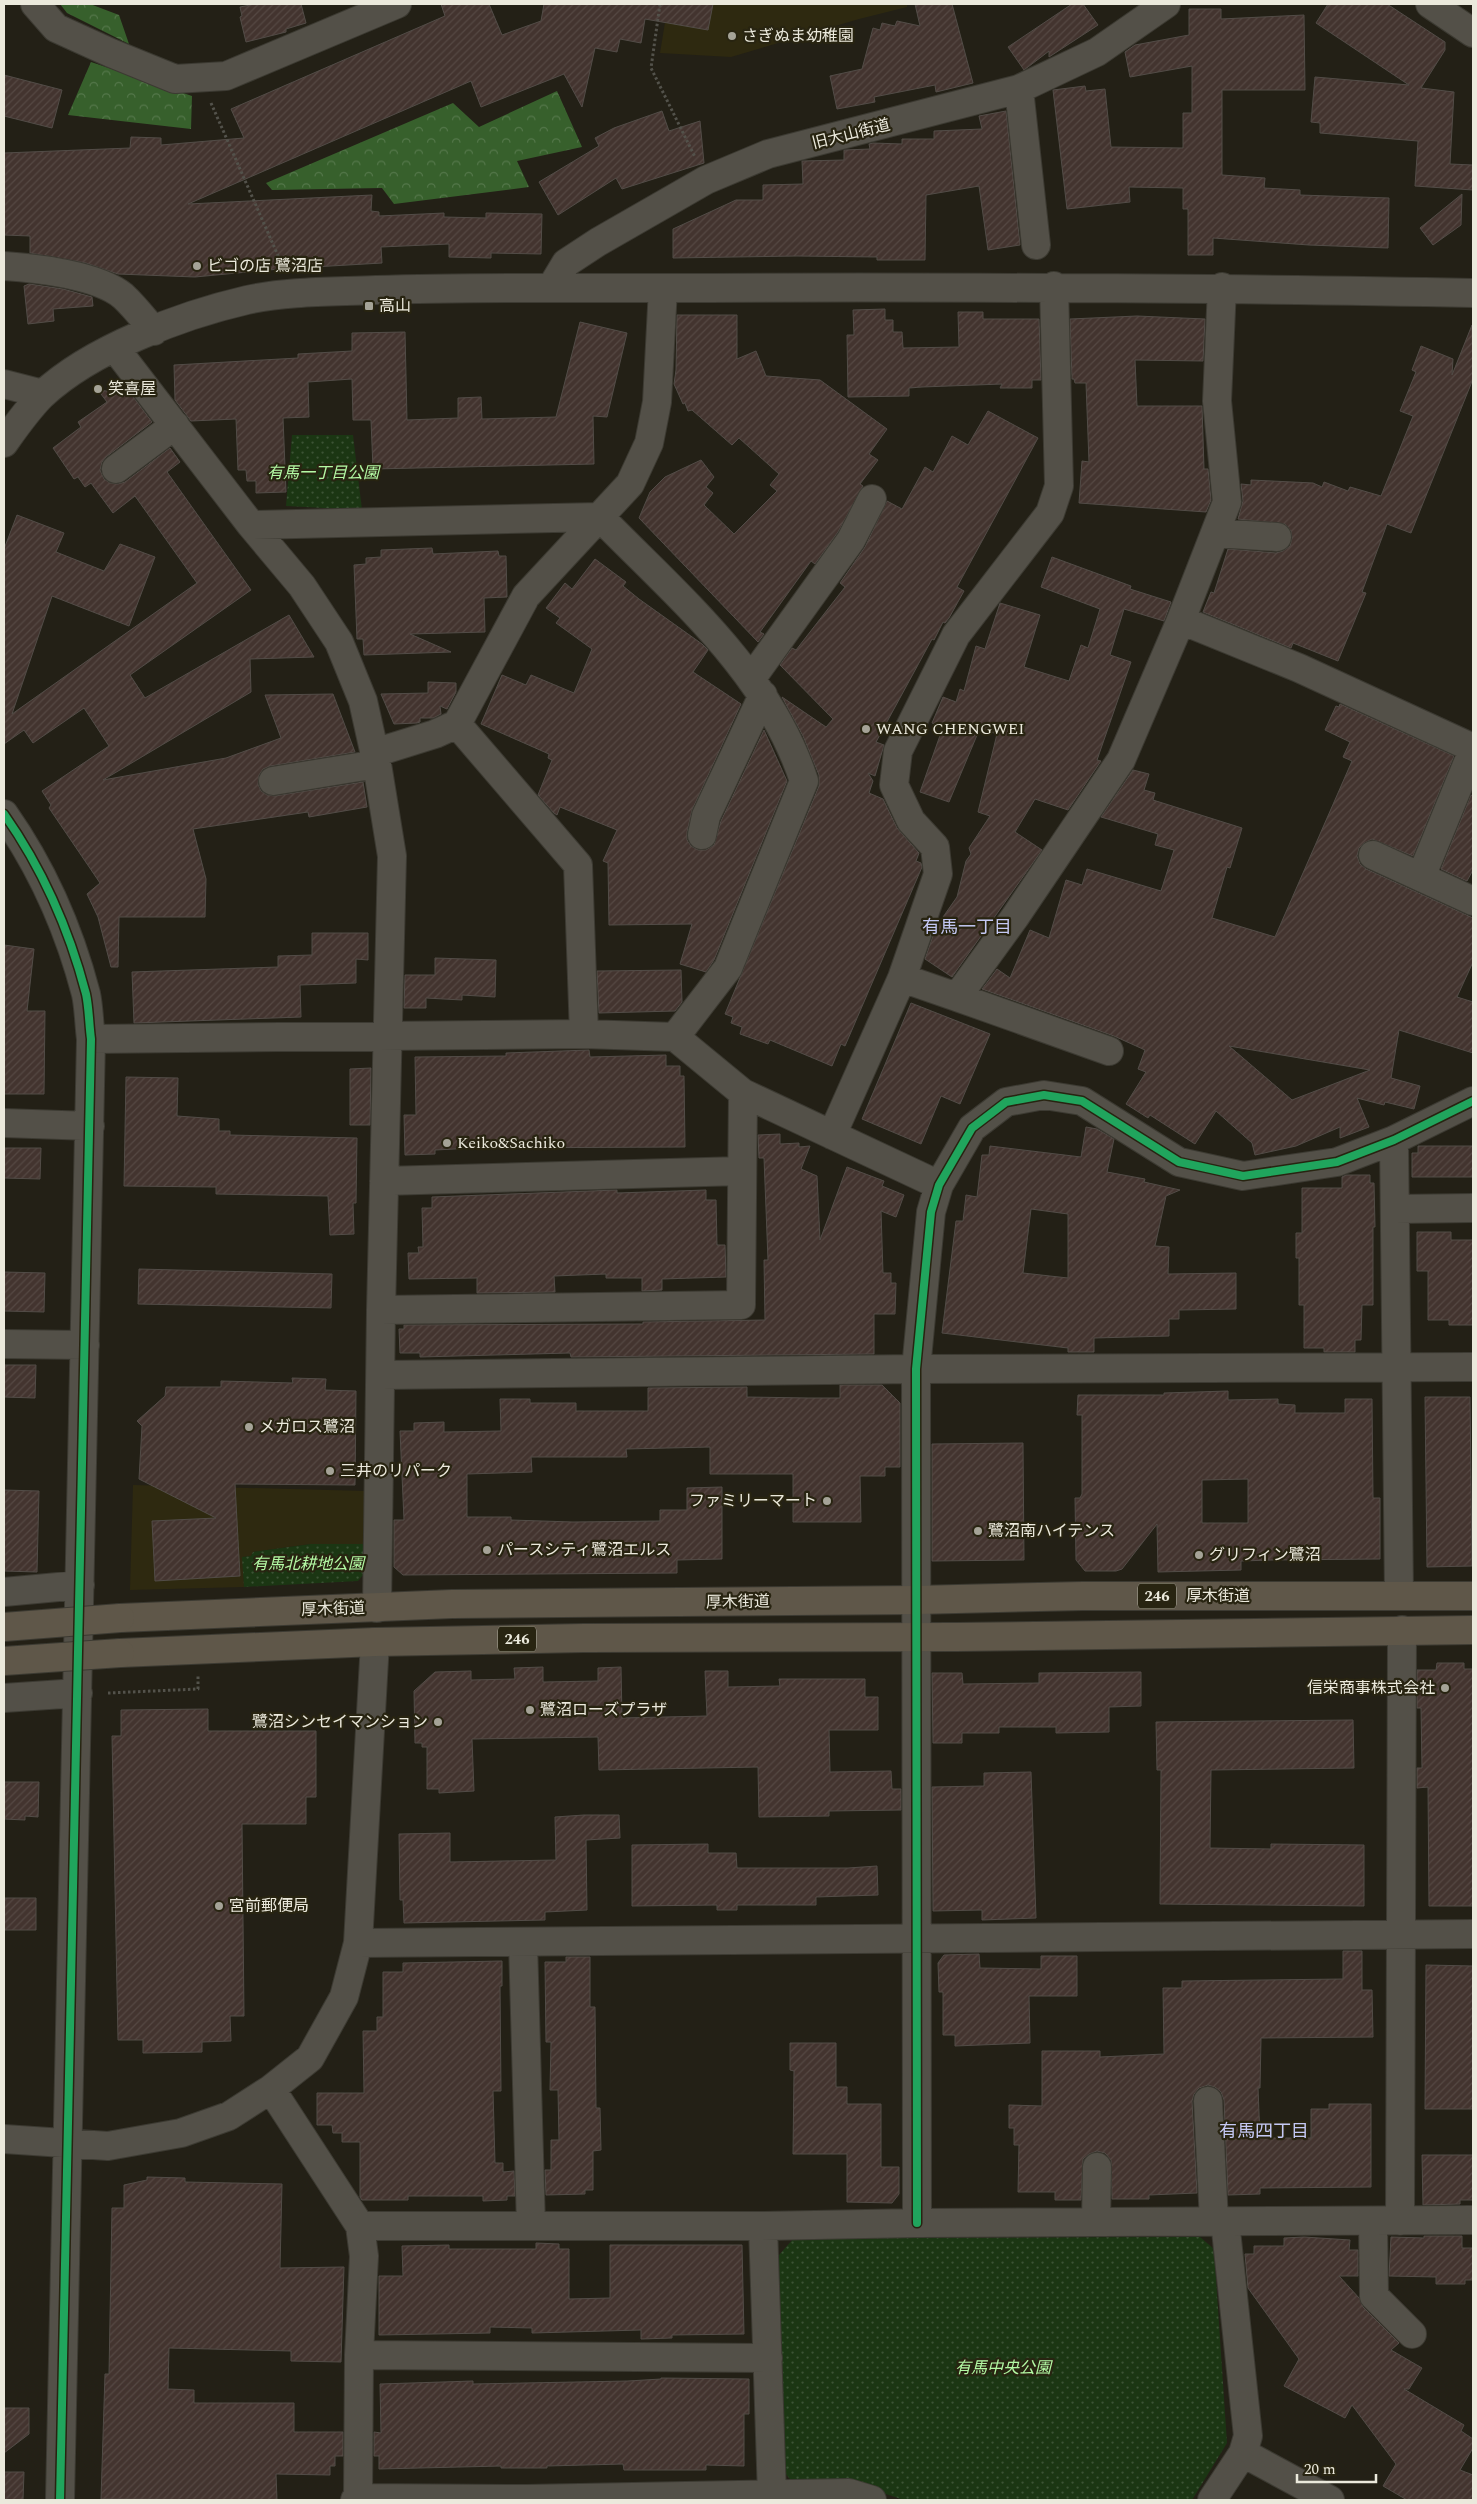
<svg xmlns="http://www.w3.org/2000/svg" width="1477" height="2504" viewBox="0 0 1477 2504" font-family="Spectral,'Noto Sans JP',serif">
<defs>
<pattern id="forest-crowns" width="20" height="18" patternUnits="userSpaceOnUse" patternTransform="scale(1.25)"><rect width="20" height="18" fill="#37602c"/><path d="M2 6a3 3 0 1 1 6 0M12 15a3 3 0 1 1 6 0" fill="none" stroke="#54774a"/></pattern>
<pattern id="park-dots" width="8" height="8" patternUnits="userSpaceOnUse" patternTransform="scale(1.25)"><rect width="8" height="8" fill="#1b3613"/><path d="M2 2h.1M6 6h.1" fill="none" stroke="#3c5335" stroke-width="1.8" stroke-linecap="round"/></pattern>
<pattern id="building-hatch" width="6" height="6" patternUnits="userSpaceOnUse" patternTransform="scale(1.25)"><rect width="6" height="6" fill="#43342f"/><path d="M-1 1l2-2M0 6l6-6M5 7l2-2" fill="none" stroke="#554843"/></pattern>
</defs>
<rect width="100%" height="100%" fill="#232016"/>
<!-- built -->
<path fill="#2e2910" d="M668,4h239v3l-48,12 -128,38 -71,-4z
M133,1485l233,6 -2,53h-53l-58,8 -2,4 -8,1 1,30 -114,3z"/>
<!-- forest -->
<path fill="url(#forest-crowns)" d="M60,4h30l29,11 10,29 -62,-31z
M91,62l101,34 -1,33 -123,-14z
M557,91l25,56 -65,14 12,26 -135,17 -12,-16 -110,2 -6,-7 187,-80 26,24z"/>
<!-- park -->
<path fill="url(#park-dots)" d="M292,435h61l9,75 -76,-4z
M311,1544h53l-1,31 -5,6 -114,6 -2,-30 9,-1 2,-4z
M1200,2237l14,12 13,194 -35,57h-288l-30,-10 -80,-6 -13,-16 -2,-213 15,-17z"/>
<!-- building -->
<path fill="url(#building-hatch)" stroke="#524c47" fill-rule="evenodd" d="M255,4h46l5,19 -20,6v3l-40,10 -6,-25 2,-1 -2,-9z
M441,4h48l13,31 39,-14 3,-17h169l-5,26 -63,-11 -4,24 -21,-4 -3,13 -22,-4 -13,59 -18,-33 -83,33 -10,-26 -283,123 184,-9 -1,16 8,1v4l65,-3v4l42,1v-5l56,1 -1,40 -50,-1v5l-42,-1v-13l-68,3 1,16 -103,6 -84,8 -77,-3 -32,-11 -56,-10v-17l-26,-1v-82l126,-5 1,-11 30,1v7l83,-7 -13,-29 214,-93z
M915,4h37l21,79 -37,9 -1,-7 -61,12 1,5 -38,7 -7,-33 32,-7 11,-41 7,2 2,-7 13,3 2,-5 23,5z
M1072,4h11l15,21 -49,32v-6l-25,19 -16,-23z
M1328,4h59l58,38v8l-24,38 33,4 -4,72 23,1v25l-58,-4 3,-45 -98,-8v-10l-9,-1 4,-45 94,8 -93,-62z
M1189,9h32v10l83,-4 1,75h-83v85l43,3 -1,10 36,2v5l89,3 -1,50 -79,-3 -96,-7v17h-25v-46h-5v-21l-54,-1 1,15 -63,7 -14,-119 32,-4 1,5 19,-2 6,58 72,1v-35h9v-47l-62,11 -5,-25 10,-7 54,-10z
M4,75l58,15 -10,38 -48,-12z
M662,111l7,20 31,-10 4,42 -82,26 -6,-11 -58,37 -19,-33 60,-36 -4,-8 19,-10z
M1006,111l14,134 -32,5 -9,-64 -53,9 -1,65h-48v-3l-80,-1 -124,2v-29l63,-29h27v-15l40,-1 -1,-23 42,-1v-10l26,-1 -1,-5 4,-1 29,1v-5h32v-8l48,-2 -3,-13z
M1462,194l-1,31 -28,20 -13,-17z
M29,284l34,5 29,8 1,9 -40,3 1,12 -26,3 -4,-38z
M885,309v11h8v12h9l1,16 56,-1 -1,-35h25v7h56l2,61h-9v8h-32l2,-4 -80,3 -13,1v8l-61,1 -1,-62h7l-1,-25z
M677,315h60v44l19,-8 10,25 54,4 67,49 -18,25 9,6 -18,24 3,2 -25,46 -23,32 -4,-3 -51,71 4,2 -6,8 -119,-124 11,-26 15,-15 36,-17 13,17 -8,10 7,6 -9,12 30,29 43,-43 -7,-6 9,-11 -40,-36 -7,7 -40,-35 -4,1 -3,-8 -2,1 -9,-20 2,-14z
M1137,316l68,3 -2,42 -68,-1 2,46h65l2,63h4l3,31 -5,12 -127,-9 3,-42 7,1 -3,-79h-11l-1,-4h-2l-2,-60z
M580,322l47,11 -20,84 -14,-1 1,48 -221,5 -2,-49h-18l-1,-41 -44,3 1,35 -26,1 3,74 -30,1v-12h-9l-1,-11h-8l-2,-51 -45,2 -16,-21 -1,-35 124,-7v-4l54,-3v-18l53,-1 2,88 51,-2v-20l23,-1 1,22 74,-2z
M1472,325l1,54 -62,154 -24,-9 -25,68 4,1 -28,68 -45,-18 -2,5 -88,-36 8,-20 3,1 14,-44 48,4 7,-2 7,-5 2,-8 -1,-7 -6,-7 -47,-5 5,-18 -2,-17 10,1v-5l62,3 9,4 2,-5 24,9 2,-4 31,9 32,-80 -13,-5 16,-39 -4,-2 9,-24 32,13 -1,16z
M98,390l33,4 21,28 -46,35 -4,5 -2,8 4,9 6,4 8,1 7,-2 45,-34 10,14 -13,10 84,118 -121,85 15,23 144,-83 25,42 -64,2 1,33 -148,88 123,-22 55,-20 -16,-43 68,-1 22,58 -85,14 -7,3 -4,6 -1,9 3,7 6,4 8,1 88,-14 4,25 -58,10 -1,-5 -115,17 13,50 -1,38h-86l-1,50h-7l-13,-50 -11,-23 13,-11 -51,-75 2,-3 -9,-14 67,-45 -25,-38 -51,35 -9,-13 -20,14v-195l13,-34 47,18 -8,19 48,19 16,-27 35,13 -26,69 -77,-30 -40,118 185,-131 -62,-87 -22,17 -22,-30 -6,4 -7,-10 -4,2 -21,-31 28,-21 -3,-5 29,-20z
M988,411l50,27 -81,149 7,4 -15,27 -4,5 -2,-1 -9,18 -2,-1 -56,103 8,3 -9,31 -7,-3 5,8 -4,12 14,6 14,29 22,25 -3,8 5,2 1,4 -77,179 -4,-2 -9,22 -62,-26 -2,4 -28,-10 2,-7 -11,-4 2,-6 -8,-3 94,-228v-11l-16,-39 -21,-39 44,30 7,-8 -53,-54 12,-17 4,2 49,-63 -5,-4 25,-36 22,-46 15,8 23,-42 8,5 19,-36 16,9z
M432,548l1,6 65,-3 1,5h7l1,41 -23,1 1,34 -75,2 41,18 -87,3 -1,-16h-6l-3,-74 12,-1v-6l15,-1v-7z
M1052,557l79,29 -1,3 41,13 -7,19 -40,-12 -14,46 21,7 -34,98 4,1 -33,49 -33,-11 -20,33 27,18 -90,127 -27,-18 11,-32 21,-30 9,-36 5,-7 -2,-6 21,-32 -12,-4 19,-78 -17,-6 -31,74 -29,-10 23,-65 -11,-4 11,-26 13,5 4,-13 4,2 12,-45 9,3 15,-46 40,12 -16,52 45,14 12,-36 7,3 12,-39 -59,-22z
M595,559l31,23 -3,4 16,13 63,45 6,6 -15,22 48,32 -49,106 -5,22v8l4,6 7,4h8l8,-5 7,-24 43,-91 23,51 -73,179 -8,12 -26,-8 12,-40 -83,1 -1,-62 -5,-2 14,-31 -57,-23 -3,8 -3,-2 -16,-18 14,-35 -4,-2 1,-4 -68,-30 21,-49 24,10 5,-10 43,18 18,-44 -36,-26 4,-5 -14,-10 19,-25 7,6z
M428,682l28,1v9l-9,17 -7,-3 1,8 -8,4h-13v4l-3,1 -23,1 -13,-30 47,-1z
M1340,704l114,52 -41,100 -41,-17 -8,4 -5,5 -2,8 3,8 6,5 107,49v44l-16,35 16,5v51l-74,-23 -8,48 29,8 -6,23 -29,-7 -1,3 -27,-7 12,29 -29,11v-11l-44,19 -41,9 -3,-12 -36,-32 -21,33 -45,-29 -2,3 -22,-14 20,-32 -8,-3 7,-19 -31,-14 -132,-47 15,-20 13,9 20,-48 19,8 17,-58 16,5 5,-16 74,22 13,-41 -19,-5 3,-11 -57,-17 32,-47 16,4 -5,16 11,3 -2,7 89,28 -12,40 -3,-1 -15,51 63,19 77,-176 -9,-4 7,-15 -25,-12 11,-24 3,1zM1229,1046l141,24 -78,30z
M1471,795l2,1v74l-6,11 -26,-12z
M312,933h56v27l-12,-1v24l-56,2 1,32 -167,6 -2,-51 146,-5v-11l34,-1z
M4,945l30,4 -7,62h18l-1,83h-40z
M435,958l61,2 -1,37 -33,-2v5l-36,-2v10h-22l1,-33h30z
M681,970l1,32 -7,9 -76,2 -2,-42z
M911,1003l79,31 -30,70 -19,-8 -20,48 -59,-25z
M589,1050l1,7 76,-2v11h14v10h4l1,71 -211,1 -39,2v4l-30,1 -1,-40h12l-1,-58 91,-1v-3z
M371,1068l-1,57h-20v-56z
M126,1077l52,1 -1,38 42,3v12h11v4l127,3 -1,65h-3l1,31 -24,1 -2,-39 -112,-2v-7l-92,-1z
M1086,1127l11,2 17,10 -7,33 38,7 -1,3 36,8 -14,6 -11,50 14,1 -1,27 68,-1v36l-57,1v9h-10v17l-75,2v14h-26v-4l-126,-15 14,-112h7l3,-26 11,2 5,-42h7l1,-9 91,11zM1031,1209l37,5v64l-45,-5z
M780,1134v10l19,-1v4l11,-1 -9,23 16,7 3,64 27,-73 37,14 -2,5 22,9 -8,22 -15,-6 2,62h8v10h5l-1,31h-21v40l-303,3 -1,-4 -150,4v-4h-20l-1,-24h5v-4l239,-1v-2l122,-2 -1,-60h4l-4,-102h-5l-1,-23z
M1418,1146h55v31h-61v-24h6z
M4,1148h37l-1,31 -36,-1z
M1346,1175h24v8h4l1,44h-2v78h-11l-1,35h-6v12h-31v-4h-20v-43h-5v-47h-3v-25h6v-45h40v-11z
M617,1190v3l89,-3v10h10l1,45h8l1,32 -64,2v11l-20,1v-13h-36v-4l-52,2 1,16 -78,1v-15l-68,1 -1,-26h11l-1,-6h5l-1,-39h10v-11z
M1417,1232h34v8h22v85h-24v-5h-21v-49h-11z
M139,1269l193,5 -1,34 -193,-4z
M4,1272l41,1 -1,39 -40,-1z
M4,1365h32l-1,33 -31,-1z
M292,1378l34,1 -1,11 31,1 -1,94 -120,-1 5,92 -85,5 -3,-60 64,-3 -77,-39 3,-53 -5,-5 28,-25 1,-9h55v-6l72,2z
M840,1385h42l18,18v64h-15v9h-25l1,46h-68v-48h-83v-27l-84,2 1,8h-96l1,15 -65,2v43h44v3l62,2 87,-1v-11h27v-22l35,-1v72l-45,1v13l-274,2 -9,-8v-47h10l-4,-89h14v-8l30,-1v10l57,-1 -1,-32h30v4h46v8h72v-23l99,-1v10l62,1h31z
M1228,1391v9l50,-1v5l17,1v8h50v-14h27l1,99h7v61l-109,1 -30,1v9l-83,2 -1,-48 -35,45 -6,2h-31l-9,-11 -1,-62h5l2,-4v-79h-5l1,-20h86v-2zM1248,1479v44h-46v-43z
M1425,1397h45l2,169 -45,1z
M1023,1443l1,117 -92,1v-117z
M4,1490l35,1 -2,81 -33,-1z
M1437,1663h27v6h9v237h-44l-1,-119 -11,1v-20h5l-1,-60h-4v-38h19z
M543,1667v15l55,-1v-13l23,-1 1,51 85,-2 -2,-45h23v16l52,-1 -1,-7h86v18h13v33h-49l1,42 61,-1 1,18h9v21l-72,1v5l-70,1 -1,-50 -159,3 -1,-33 -126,2 2,52 -35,2v-4h-12v-42h-5v-4h-7l-1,-52 21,-19 36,-1v9l44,-1 -1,-11z
M1141,1672v34l-32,1v25l-53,1v-6h-57v6h-37v10h-29l-1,-70h30l1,11 76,-1v-10z
M208,1709v22h108v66h-10v27h-64l2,192h-14l1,25 -29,1v10l-59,1v-13h-25l-6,-304h9v-26z
M1353,1720l1,48 -143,2 -1,78 61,1v-5l93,1v61l-204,-2 1,-134h-4l-1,-48z
M1031,1772l5,146 -54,2v-10l-49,1 -1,-124 52,-1v-13z
M4,1782h35l-1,35 -13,-1v4l-21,-1z
M584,1815h35l1,23 -34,2 1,70 -42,2v8l-141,3 -1,-23h-3l-1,-66 51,-1v29l106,-2 -1,-43z
M708,1844v9h28l1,15h111l29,-2 1,29 -62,2v8h-79v5h-20v-5l-85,1v-61z
M4,1898h32v32h-32z
M1343,1951h19v39h10l1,47 -112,1 -1,50h-2l2,50h51v-29h18v-5h42v83l-111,1v6l-32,1 -4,-95 -3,-8 -6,-5 -7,-2 -9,3 -5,6 -2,7 5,92 -48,2v4h-37l-1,-39 -6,-7 -8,-2 -8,3 -6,5 -2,41h-26v-8h-37l1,-47h-5v-17h-5v-23l33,1v-55h58v6l64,-3 -1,-66h19v-7l161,-2z
M979,1954l1,14 61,1v-13h36v40h-48l1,47 -75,3v-11h-12v-43h-4l-1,-29 6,-8z
M566,1957h24v50h5l1,101h4l1,42 -8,1v39h-8v4l-39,1 -1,-25h6v-30h8l-1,-50h-8l1,-48h-5l-1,-80h21z
M502,1961v25h-2l1,105h-8l2,72h8v9l11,-1 1,25h-8v4l-24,1v-5h-75v4h-46l-2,-3v-55h-18v-9h-9l-1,-8h-15v-32h47l-1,-62h14v-14h6v-45h20v-9z
M1426,1965l47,1v143h-48z
M790,2043h46v44h11v17h34v63h18v27l-7,9 -45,-1v-48h-54l1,-83 -4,-1z
M1422,2155h51v45h-13v4l-37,1z
M147,2177l38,1v4l97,2 -2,84 64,-1 -3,95 -50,-1v-10l-122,-3 -1,41 26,1v13h100v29h49v24h-8v10h-5v9l-54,-1 1,26 -176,-1 4,-125h4l3,-166h12v-23l23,-5z
M1424,2236h38v12h11v32h-8v4h-29v-7l-47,-1 2,-39 33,1z
M1304,2237l46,3 -1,10h9v26h-19l21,23 3,8 36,36 -8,7 31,18 -13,21h-5l60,36 -3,6 12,8v9l-13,22 13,5v25h-66l-24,-14 13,-22 -44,-59 -7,13 -61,-32 15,-27 -51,-71 -3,-34h9v-8h30v-8z
M536,2243l23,1v5h10v50l41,-1v-53h132l2,89 -72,1v3l-31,1v-9l-109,3v-5l-42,-1v6l-111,2v-59h24l-1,-30 47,-1v4h87z
M661,2378l88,1v35h-5v52l-38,-1v5h-82l-1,-6 -76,2v2h-46v-2l-122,3v-13h-5v-24l7,1 -1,-49 93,-3v3l155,-3 33,-2z
M4,2408h25v26l-25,19z
M4,2472h20l-1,28h-19z"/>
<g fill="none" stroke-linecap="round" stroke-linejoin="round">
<defs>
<path id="minor" d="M35,4l21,24 55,25 64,26 51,-3 171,-72
M1430,4l43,29
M1019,89l17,156
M4,266c32,2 94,9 119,30 11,10 21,23 31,35
M551,288l15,-25 32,-21 108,-62 62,-26 251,-65 78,-37 69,-48
M115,348l136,177 51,61 37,56 24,59 14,63 15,92 -11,454 -4,298
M4,384l39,10
M4,443c12,-17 23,-33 38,-48 49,-46 140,-80 205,-95 42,-9 87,-8 129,-10 92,-3 183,-2 275,-2 274,-1 548,-1 822,5
M116,469l59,-44
M251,525l349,-8c77,79 169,155 204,264l-76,187 -53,69
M1216,533l61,4
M1181,620l46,-118 -10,-101 5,-114
M751,679l100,-139 21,-41
M457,724l121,141 6,169
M374,753l61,-19 22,-10 69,-128 104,-112 19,-41 8,-41 6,-114
M273,781l104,-17
M4,814c38,54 65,115 82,180 3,14 3,30 5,45l-31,1461
M702,835l4,-19 57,-121
M1373,855l100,46
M1421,877l52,-127
M902,978l55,19 58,-80 106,-157 60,-140 118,48 174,80
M957,997l152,54
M91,1039l493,-5 91,3 68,56 196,92
M4,1123l86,3
M832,1135l70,-157 36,-104 -3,-27 -24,-26 -17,-36 4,-34 58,-116 94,-122 9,-27 -5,-200
M1394,1140l5,456
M384,1181l357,-10
M1395,1209l78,-1
M381,1310l360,-5 2,-212
M4,1344l81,1
M382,1375l534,-6 557,-2
M4,1592l76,-7
M4,1698l74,-5
M523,1942l8,284
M358,1943l1115,-9
M271,2089l89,137 4,30 -5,99 -1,143
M1208,2101l6,120
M4,2139l104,7 73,-13 48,-17 42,-27 39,-31 34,-61 14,-54 17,-301
M1373,2221l1,75 38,38
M1400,2221l2,-591
M1096,2222l1,-55
M917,2223l-1,-854 15,-157 8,-27 33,-57 34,-26 38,-7 38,6 97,61 64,14 94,-14 57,-22 79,-39
M360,2226h403l154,-3 556,-3
M763,2226l9,269
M359,2355l409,3
M1243,2453l87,47
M355,2500l3,-2 168,1 323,-6 23,7
M1212,2500l31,-47 5,-17 -23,-215"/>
<path id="highway" d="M120,1618l332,-14 464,-4 167,-4h390
M120,1653l255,-11 209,-4 372,-1 517,-7"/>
</defs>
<!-- minor casing -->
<use href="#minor" stroke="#3c3a32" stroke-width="30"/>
<!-- highway casing -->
<use href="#highway" stroke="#3c3a32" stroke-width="30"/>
<!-- path -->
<path stroke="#53524b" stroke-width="3" stroke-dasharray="2.5 2.5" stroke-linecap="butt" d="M660,4l-9,64 44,89
M211,103l72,164
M108,1693l90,-4v-14"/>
<!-- minor -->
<use href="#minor" stroke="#535048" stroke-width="28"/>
<!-- highway -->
<use href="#highway" stroke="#5f5749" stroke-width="28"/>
<defs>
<path id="highway-bridge" d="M4,1627l116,-9
M4,1661l116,-8"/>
</defs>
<!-- highway-bridge casing -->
<use href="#highway-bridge" stroke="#3c3a32" stroke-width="30" stroke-linecap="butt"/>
<!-- highway-bridge -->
<use href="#highway-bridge" stroke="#5f5749" stroke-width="28"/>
<defs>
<path id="cycleway" d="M4,814c38,54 65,115 82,180 3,14 3,30 5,45l-31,1461
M917,2223l-1,-854 15,-157 8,-27 33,-57 34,-26 38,-7 38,6 97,61 64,14 94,-14 57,-22 79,-39"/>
</defs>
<!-- cycleway casing -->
<use href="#cycleway" stroke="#282411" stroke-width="11"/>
<!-- cycleway -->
<use href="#cycleway" stroke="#20a55d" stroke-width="8"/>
</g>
<!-- markers -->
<g fill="#a5a397" stroke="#282411" stroke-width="2">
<circle cx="732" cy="36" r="5"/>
<circle cx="197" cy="266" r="5"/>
<rect x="364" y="301" width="10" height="10" rx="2.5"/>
<circle cx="98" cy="389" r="5"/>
<circle cx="866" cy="729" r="5"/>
<circle cx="447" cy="1143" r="5"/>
<circle cx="249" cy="1427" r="5"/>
<circle cx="330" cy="1471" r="5"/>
<circle cx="827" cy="1501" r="5"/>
<circle cx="978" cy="1531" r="5"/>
<circle cx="487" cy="1550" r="5"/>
<circle cx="1199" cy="1555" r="5"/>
<circle cx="1445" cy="1688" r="5"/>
<circle cx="530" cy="1710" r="5"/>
<circle cx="438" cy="1722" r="5"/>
<circle cx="219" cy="1906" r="5"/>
</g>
<g text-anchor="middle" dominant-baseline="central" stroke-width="4.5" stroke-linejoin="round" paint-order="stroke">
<!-- shield labels -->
<g fill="#282411" stroke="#b0ae9f" stroke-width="1">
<rect x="1138" y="1583.5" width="38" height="25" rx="4"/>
<rect x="498" y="1626.5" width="38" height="25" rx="4"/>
</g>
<g font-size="15" font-weight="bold" fill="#ebe9dc">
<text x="1157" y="1596">246</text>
<text x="517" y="1639">246</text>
</g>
<!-- poi labels -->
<g font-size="16" fill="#ebe9dc" stroke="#282411" text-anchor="start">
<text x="742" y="36">さぎぬま幼稚園</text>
<text x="207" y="266">ビゴの店 鷺沼店</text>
<text x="379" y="306">高山</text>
<text x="108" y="389">笑喜屋</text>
<text x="876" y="729">WANG CHENGWEI</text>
<text x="457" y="1143">Keiko&amp;Sachiko</text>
<text x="259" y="1427">メガロス鷺沼</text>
<text x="340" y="1471">三井のリパーク</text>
<text x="817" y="1501" text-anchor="end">ファミリーマート</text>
<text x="988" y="1531">鷺沼南ハイテンス</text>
<text x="497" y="1550">パースシティ鷺沼エルス</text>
<text x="1209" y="1555">グリフィン鷺沼</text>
<text x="1435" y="1688" text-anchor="end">信栄商事株式会社</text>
<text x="540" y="1710">鷺沼ローズプラザ</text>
<text x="428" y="1722" text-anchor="end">鷺沼シンセイマンション</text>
<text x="229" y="1906">宮前郵便局</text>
</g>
<!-- street labels -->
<g font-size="16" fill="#ebe9dc" stroke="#282411">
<text transform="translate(851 134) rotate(-14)">旧大山街道</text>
<text x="1218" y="1596">厚木街道</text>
<text transform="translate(738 1602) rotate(-1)">厚木街道</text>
<text transform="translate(333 1609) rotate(-2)">厚木街道</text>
</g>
<!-- park labels -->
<g font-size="16" font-style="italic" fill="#b3f9a4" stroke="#282411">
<text x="323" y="473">有馬一丁目公園</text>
<text x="308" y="1564">有馬北耕地公園</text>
<text x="1003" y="2368">有馬中央公園</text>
</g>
<!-- neighbourhood labels -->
<g font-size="18" fill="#c4c8f3" stroke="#282411">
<text x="967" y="927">有馬一丁目</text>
<text x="1264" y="2131">有馬四丁目</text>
</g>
</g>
<!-- border -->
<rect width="1477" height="2504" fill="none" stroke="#ebe9dc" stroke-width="10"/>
<!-- scale -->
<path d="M1297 2474v8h79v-8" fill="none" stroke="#ebe9dc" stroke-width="2.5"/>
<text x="1304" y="2474" font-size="15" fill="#ebe9dc" stroke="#282411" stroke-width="4" paint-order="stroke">20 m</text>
</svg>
